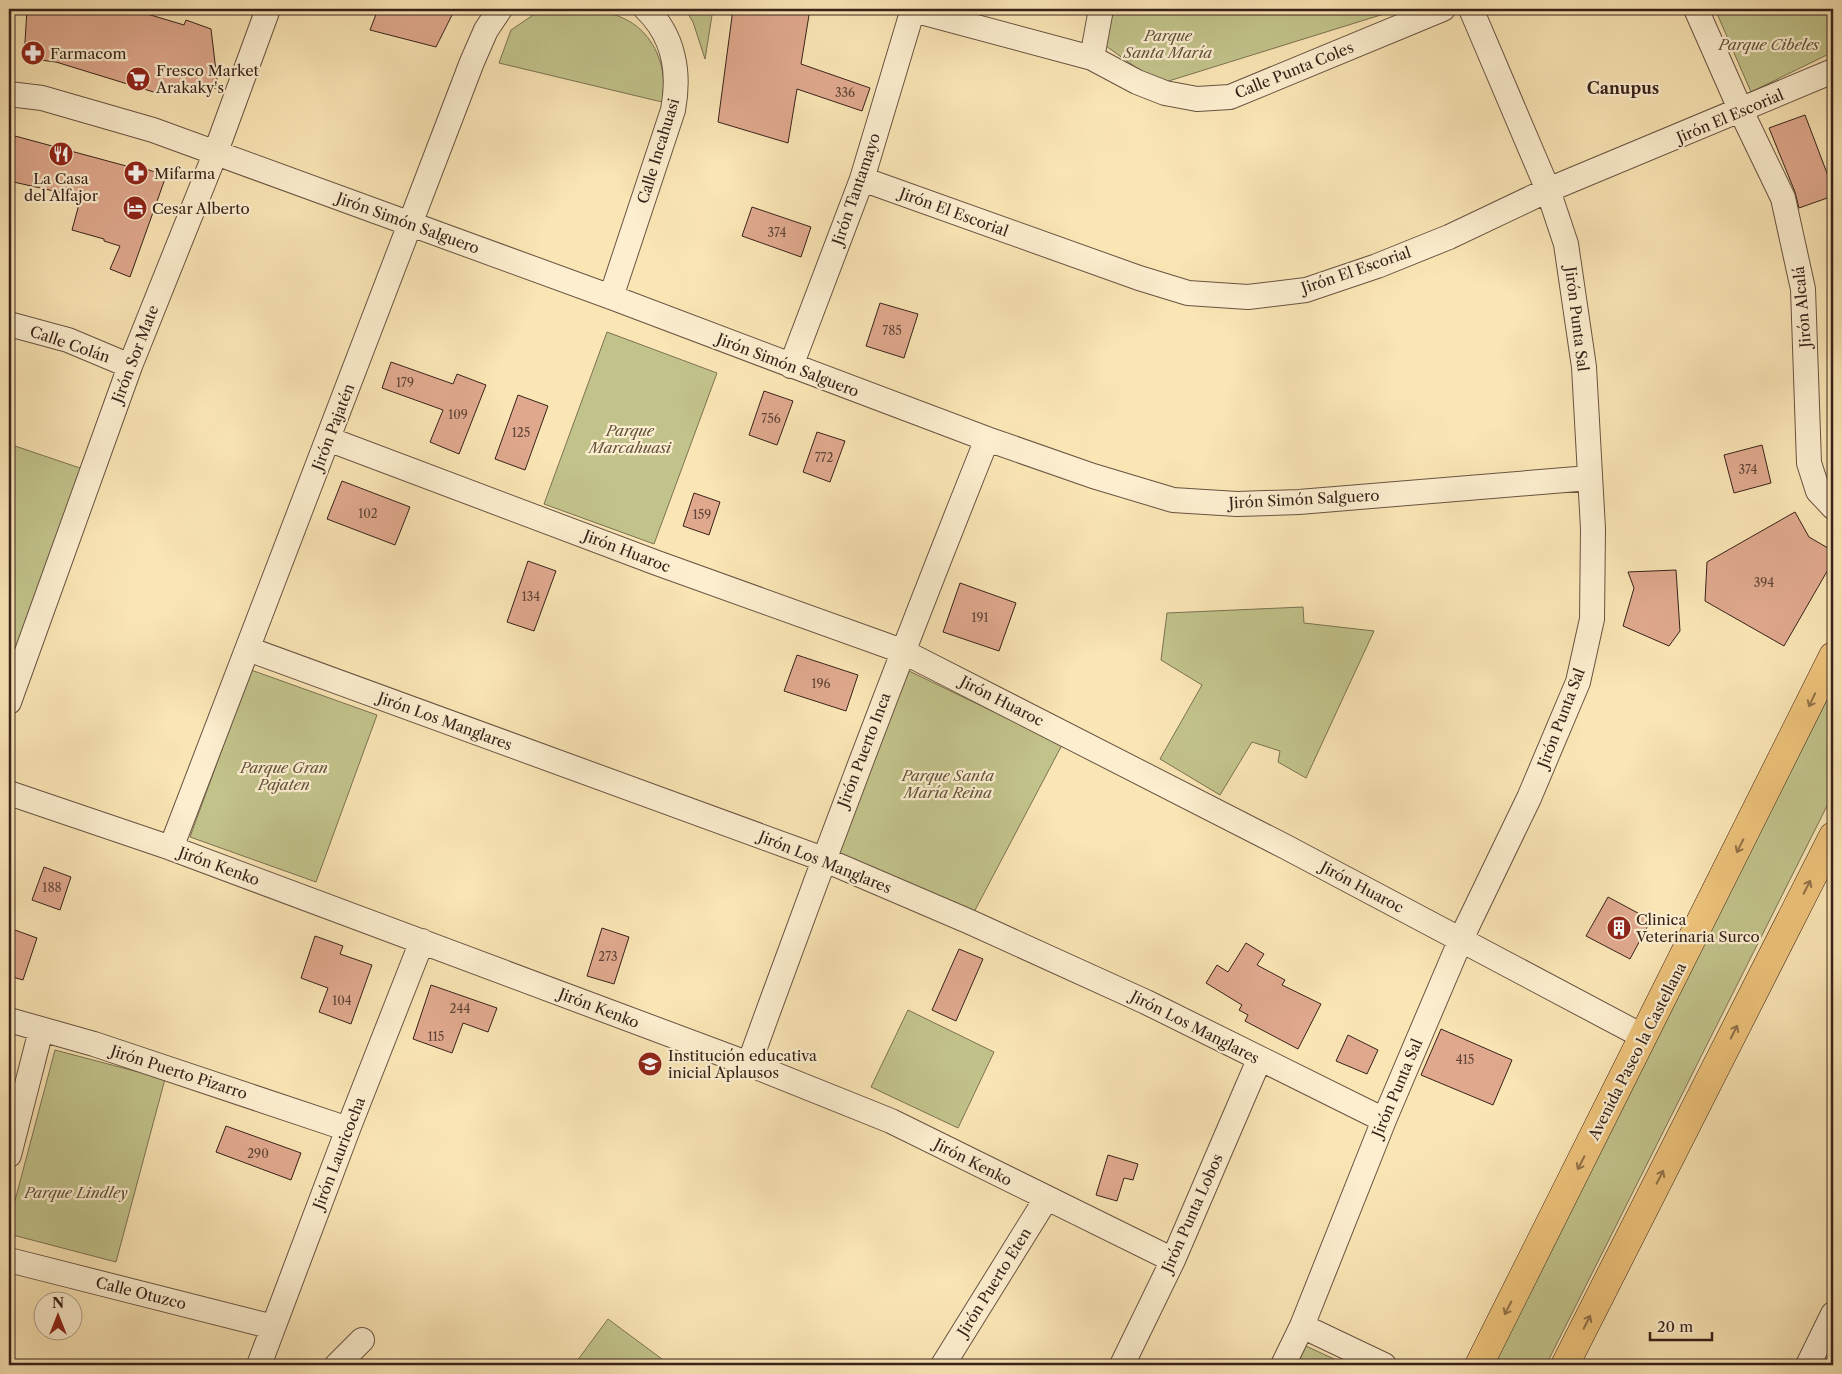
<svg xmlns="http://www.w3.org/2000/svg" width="1842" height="1374" viewBox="0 0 1842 1374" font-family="'Libre Caslon Text',serif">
<rect width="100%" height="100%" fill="#fae5b5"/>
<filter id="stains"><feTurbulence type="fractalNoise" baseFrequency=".004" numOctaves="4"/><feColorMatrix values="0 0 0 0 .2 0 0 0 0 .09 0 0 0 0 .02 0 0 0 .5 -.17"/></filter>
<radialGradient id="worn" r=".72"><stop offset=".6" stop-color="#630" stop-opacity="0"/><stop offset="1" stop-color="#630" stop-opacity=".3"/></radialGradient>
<!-- green -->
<path fill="#c2c38b" stroke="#7c7252" d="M542,9c45,0 93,-4 115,44 7,17 8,30 5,49l-163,-39 12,-33z
M685,9h28l-8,50 -12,-37z
M1112,9h288l-241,75 -53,-38z
M1715,9h118v43l-82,40z
M607,332l110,41 -63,171 -110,-40z
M9,444l77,26 -69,198 -8,-2z
M1303,607l1,16 70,8 -68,147 -28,-16 2,-11 -28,-9 -32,53 -60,-36 42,-74 -41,-25 6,-47z
M905,669l157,76 -89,169 -142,-59z
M251,670l126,45 -61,167 -126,-45z
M1833,677v117l-287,571h-55z
M908,1010l86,42 -36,76 -87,-41z
M55,1050l110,29 -49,183 -107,-28v-11z
M608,1319l62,46h-96z
M1306,1346l41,19h-50z"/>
<!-- building -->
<path fill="#e0a98e" stroke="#37221a" d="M27,9h118l-1,4 40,12 2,-5 25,9 7,59 -58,6 -104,-32 -32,-4z
M378,9h77l-19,38 -66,-17z
M733,9h77l-9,55 69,24 -8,23 -65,-22 -9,54 -70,-21z
M1805,115l28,74v7l-34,12 -4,-16 -26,-64z
M15,136l115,31 2,-3 34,12 -36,101 -20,-8 10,-23 -16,-5v-2l-32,-9 9,-33 -72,-16v-17z
M752,207l59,20 -10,30 -59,-21z
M880,303l38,11 -14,44 -38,-12z
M391,362l62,22 4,-10 29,11 -27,69 -29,-12 13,-32 -61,-22z
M764,391l29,10 -16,44 -28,-10z
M518,395l30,11 -23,64 -30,-11z
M817,432l28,9 -15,41 -27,-10z
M1762,445l9,38 -37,10 -10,-38z
M342,481l68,26 -15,38 -68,-26z
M694,493l26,9 -11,33 -26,-9z
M1795,512l14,25 24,14v10l-49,85 -79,-45 2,-39z
M528,561l28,10 -22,60 -27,-9z
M1676,570l4,61 -11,15 -46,-20 11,-38 -6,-16z
M960,583l56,20 -17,48 -56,-19z
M797,655l61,20 -12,36 -62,-20z
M44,867l27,10 -11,33 -28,-10z
M1608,897l43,23 -21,39 -44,-23z
M602,928l27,9 -15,47 -27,-8z
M12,929l25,9 -14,42 -14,-4v-36z
M315,936l28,10 -3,8 32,11 -21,59 -32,-12 9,-24 -27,-10z
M1246,943l18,11 -7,11 28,15 -3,5 39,19 -23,45 -53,-28 3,-6 -9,-5 3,-5 -36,-22 11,-18 11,7z
M959,949l24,10 -27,62 -24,-11z
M431,985l66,23 -9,24 -25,-9 -11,30 -39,-14z
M1441,1029l71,31 -19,45 -72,-30z
M1348,1035l30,15 -11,24 -31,-13z
M226,1126l75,27 -10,27 -75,-28z
M1108,1155l30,9 -5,16 -9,-2 -7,23 -21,-6z"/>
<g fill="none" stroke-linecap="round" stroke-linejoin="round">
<defs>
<path id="minor" d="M1696,9l45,102 42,87 20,91 6,174 9,28 15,16
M913,10l179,48 45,24 28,11 32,6 33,-2 213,-88
M1092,58l9,-49
M9,94l33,4 111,32 458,167 376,142 106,37 80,24 64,4 62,-2 290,-24
M862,179l277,99 49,15 60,4 58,-7 71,-24 72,-29 99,-47 285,-119
M611,297l62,-187c7,-37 1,-74 -27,-101
M9,324l59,16 62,26
M791,366l71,-187 51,-170
M328,439l329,124 245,88 384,196 358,190
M248,649l575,210 147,63 176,80 238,118
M9,702l121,-336 85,-212 53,-145
M9,793l162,55 578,216 142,57 282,139
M171,848l301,-786 14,-32 14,-21
M9,1020l85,24 254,85
M749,1064c76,-210 155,-418 238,-625
M9,1155l32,-125
M9,1260l264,67
M1302,1326l82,39
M259,1365l89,-236 74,-188
M337,1365l25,-25
M943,1365l103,-166
M1122,1365l51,-105 86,-200
M1283,1365l19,-39 82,-206 77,-181 68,-141 49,-116 14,-63 1,-90 -9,-162 -18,-123 -18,-54 -77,-181
M1808,1365l25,-51"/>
<path id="major" d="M1479,1365l354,-709
M1565,1365l268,-529"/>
</defs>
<!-- minor casing -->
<use href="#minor" stroke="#685341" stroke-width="26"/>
<!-- major casing -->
<use href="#major" stroke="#37221a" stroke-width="29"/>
<!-- minor -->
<use href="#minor" stroke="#fceecf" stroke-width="24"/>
<!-- major -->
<use href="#major" stroke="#edc27a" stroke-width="28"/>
</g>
<!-- one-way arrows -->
<defs><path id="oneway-shaft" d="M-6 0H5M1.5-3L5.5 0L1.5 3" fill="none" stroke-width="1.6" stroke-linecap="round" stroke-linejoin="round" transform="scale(1.25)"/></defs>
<g stroke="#92724a">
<use href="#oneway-shaft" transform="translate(1812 700) rotate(115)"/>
<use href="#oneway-shaft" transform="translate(1740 846) rotate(117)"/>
<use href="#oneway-shaft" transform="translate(1807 887) rotate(-63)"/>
<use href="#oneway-shaft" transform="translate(1734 1032) rotate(-63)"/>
<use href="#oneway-shaft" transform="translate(1581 1163) rotate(117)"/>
<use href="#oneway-shaft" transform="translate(1660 1177) rotate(-63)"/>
<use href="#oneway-shaft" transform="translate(1508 1308) rotate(117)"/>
<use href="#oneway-shaft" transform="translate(1587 1322) rotate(-63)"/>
</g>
<!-- icons -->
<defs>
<symbol id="pharmacy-disc" viewBox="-11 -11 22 22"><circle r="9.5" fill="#8f2418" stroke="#fceecf"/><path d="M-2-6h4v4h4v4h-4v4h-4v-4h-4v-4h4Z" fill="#fff"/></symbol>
<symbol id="supermarket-disc" viewBox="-11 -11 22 22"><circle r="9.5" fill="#8f2418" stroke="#fceecf"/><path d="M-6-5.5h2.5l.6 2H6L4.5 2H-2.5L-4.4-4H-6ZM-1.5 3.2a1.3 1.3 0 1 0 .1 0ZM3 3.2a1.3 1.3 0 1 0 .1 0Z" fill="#fff"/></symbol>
<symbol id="restaurant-disc" viewBox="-11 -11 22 22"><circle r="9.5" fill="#8f2418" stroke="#fceecf"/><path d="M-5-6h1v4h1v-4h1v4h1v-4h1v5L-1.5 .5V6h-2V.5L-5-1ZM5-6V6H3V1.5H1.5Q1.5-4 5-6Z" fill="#fff"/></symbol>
<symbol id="hotel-disc" viewBox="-11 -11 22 22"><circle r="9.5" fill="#8f2418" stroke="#fceecf"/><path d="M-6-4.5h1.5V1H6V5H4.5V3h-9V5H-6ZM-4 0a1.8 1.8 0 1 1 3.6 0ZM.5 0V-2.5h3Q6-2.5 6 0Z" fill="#fff"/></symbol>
<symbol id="building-disc" viewBox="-11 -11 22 22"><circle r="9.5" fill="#8f2418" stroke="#fceecf"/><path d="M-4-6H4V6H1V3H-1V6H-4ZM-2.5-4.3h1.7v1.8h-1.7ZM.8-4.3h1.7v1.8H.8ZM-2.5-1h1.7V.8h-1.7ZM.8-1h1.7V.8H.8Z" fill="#fff"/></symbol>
<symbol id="school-disc" viewBox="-11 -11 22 22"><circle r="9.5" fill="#8f2418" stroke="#fceecf"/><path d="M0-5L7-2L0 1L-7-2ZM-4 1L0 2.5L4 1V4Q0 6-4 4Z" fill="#fff"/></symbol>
</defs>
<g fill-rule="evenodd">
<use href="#pharmacy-disc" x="19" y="39" width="28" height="28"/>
<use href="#supermarket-disc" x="124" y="65" width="28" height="28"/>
<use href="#restaurant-disc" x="47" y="140" width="28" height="28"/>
<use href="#pharmacy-disc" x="122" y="159" width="28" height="28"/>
<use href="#hotel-disc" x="121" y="194" width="28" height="28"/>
<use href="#building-disc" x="1605" y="914" width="28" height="28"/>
<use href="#school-disc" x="636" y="1050" width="28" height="28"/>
</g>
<g text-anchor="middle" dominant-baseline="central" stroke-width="4.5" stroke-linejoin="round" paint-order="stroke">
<!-- number labels -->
<g font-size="12" fill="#614437">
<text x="845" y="92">336</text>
<text x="777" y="232">374</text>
<text x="892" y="330">785</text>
<text x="405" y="382">179</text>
<text x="458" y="414">109</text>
<text x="771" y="418">756</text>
<text x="521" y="432">125</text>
<text x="824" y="457">772</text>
<text x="1748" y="469">374</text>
<text x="368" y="513">102</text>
<text x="702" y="514">159</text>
<text x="1764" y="582">394</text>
<text x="531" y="596">134</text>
<text x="980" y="617">191</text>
<text x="821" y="683">196</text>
<text x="52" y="887">188</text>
<text x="608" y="956">273</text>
<text x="342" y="1000">104</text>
<text x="460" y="1008">244</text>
<text x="436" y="1036">115</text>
<text x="1465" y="1059">415</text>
<text x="258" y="1153">290</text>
</g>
<!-- park labels -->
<g font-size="15" font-style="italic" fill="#61523c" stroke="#fceecf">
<text x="1168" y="35">Parque<tspan x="1168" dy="17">Santa María</tspan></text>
<text x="1769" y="44">Parque Cibeles</text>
<text x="630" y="430">Parque<tspan x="630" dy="17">Marcahuasi</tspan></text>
<text x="284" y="767">Parque Gran<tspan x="284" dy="17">Pajaten</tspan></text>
<text x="948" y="775">Parque Santa<tspan x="948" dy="17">María Reina</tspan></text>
<text x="76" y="1192">Parque Lindley</text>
</g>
<!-- poi labels -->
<g font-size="15" fill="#37221a" stroke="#fceecf" text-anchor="start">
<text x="50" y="53">Farmacom</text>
<text x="156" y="70">Fresco Market<tspan x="156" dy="17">Arakaky's</tspan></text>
<text x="154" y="173">Mifarma</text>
<text x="61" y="178" text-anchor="middle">La Casa<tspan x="61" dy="17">del Alfajor</tspan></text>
<text x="152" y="208">Cesar Alberto</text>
<text x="1636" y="919">Clinica<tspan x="1636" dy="17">Veterinaria Surco</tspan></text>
<text x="668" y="1055">Institución educativa<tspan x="668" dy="17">inicial Aplausos</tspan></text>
</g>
<!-- street labels -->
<g font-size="15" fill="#37221a" stroke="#fceecf">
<text transform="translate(1294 70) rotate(-22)">Calle Punta Coles</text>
<text transform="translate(1730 116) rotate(-23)">Jirón El Escorial</text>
<text transform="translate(658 151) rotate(-73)">Calle Incahuasi</text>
<text transform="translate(856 189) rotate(-71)">Jirón Tantamayo</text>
<text transform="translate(954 212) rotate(20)">Jirón El Escorial</text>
<text transform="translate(408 223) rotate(20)">Jirón Simón Salguero</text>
<text transform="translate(1356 270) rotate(-19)">Jirón El Escorial</text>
<text transform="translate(1802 307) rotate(-95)">Jirón Alcalá</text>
<text transform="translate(1577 319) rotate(83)">Jirón Punta Sal</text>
<text transform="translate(70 344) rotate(19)">Calle Colán</text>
<text transform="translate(135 354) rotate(-69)">Jirón Sor Mate</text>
<text transform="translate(788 365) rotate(21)">Jirón Simón Salguero</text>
<text transform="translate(333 427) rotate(-69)">Jirón Pajatén</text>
<text transform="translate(1304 499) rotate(-3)">Jirón Simón Salguero</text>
<text transform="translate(627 551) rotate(21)">Jirón Huaroc</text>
<text transform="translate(1002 701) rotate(27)">Jirón Huaroc</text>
<text transform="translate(1561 718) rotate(-69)">Jirón Punta Sal</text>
<text transform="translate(445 721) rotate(20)">Jirón Los Manglares</text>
<text transform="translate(864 750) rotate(-69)">Jirón Puerto Inca</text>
<text transform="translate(825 862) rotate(22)">Jirón Los Manglares</text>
<text transform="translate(219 866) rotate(20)">Jirón Kenko</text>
<text transform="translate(1362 887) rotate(28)">Jirón Huaroc</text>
<text transform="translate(599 1008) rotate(21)">Jirón Kenko</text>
<text transform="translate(1195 1027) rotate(27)">Jirón Los Manglares</text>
<text transform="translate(1637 1051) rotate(-63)">Avenida Paseo la Castellana</text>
<text transform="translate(179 1072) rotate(18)">Jirón Puerto Pizarro</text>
<text transform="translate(1397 1088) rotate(-67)">Jirón Punta Sal</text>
<text transform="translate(339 1153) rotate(-69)">Jirón Lauricocha</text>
<text transform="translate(973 1162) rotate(27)">Jirón Kenko</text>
<text transform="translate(1192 1213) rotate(-66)">Jirón Punta Lobos</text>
<text transform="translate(994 1282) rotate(-58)">Jirón Puerto Eten</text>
<text transform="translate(141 1293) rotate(14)">Calle Otuzco</text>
</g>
<!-- neighbourhood labels -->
<g font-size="16" font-weight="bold" fill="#37221a" stroke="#fceecf">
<text x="1623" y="88">Canupus</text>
</g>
</g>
<!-- margin -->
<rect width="1842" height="1374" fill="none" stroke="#fae5b5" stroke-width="30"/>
<rect x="10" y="10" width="1822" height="1354" fill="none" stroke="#37221a" stroke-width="2.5"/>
<rect x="15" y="15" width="1812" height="1344" fill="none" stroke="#37221a"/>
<!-- north arrow -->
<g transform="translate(58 1316)"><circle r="24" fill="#fceecf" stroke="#ad9c87"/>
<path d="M0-4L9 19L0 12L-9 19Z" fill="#8f2418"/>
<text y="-8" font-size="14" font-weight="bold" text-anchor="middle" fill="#37221a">N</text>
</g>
<!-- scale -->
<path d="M1650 1332v8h62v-8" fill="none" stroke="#37221a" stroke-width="2.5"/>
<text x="1657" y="1332" font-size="15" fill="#37221a" stroke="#fceecf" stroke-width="4" paint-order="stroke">20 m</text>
<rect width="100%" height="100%" filter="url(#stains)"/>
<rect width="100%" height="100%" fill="url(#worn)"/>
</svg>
